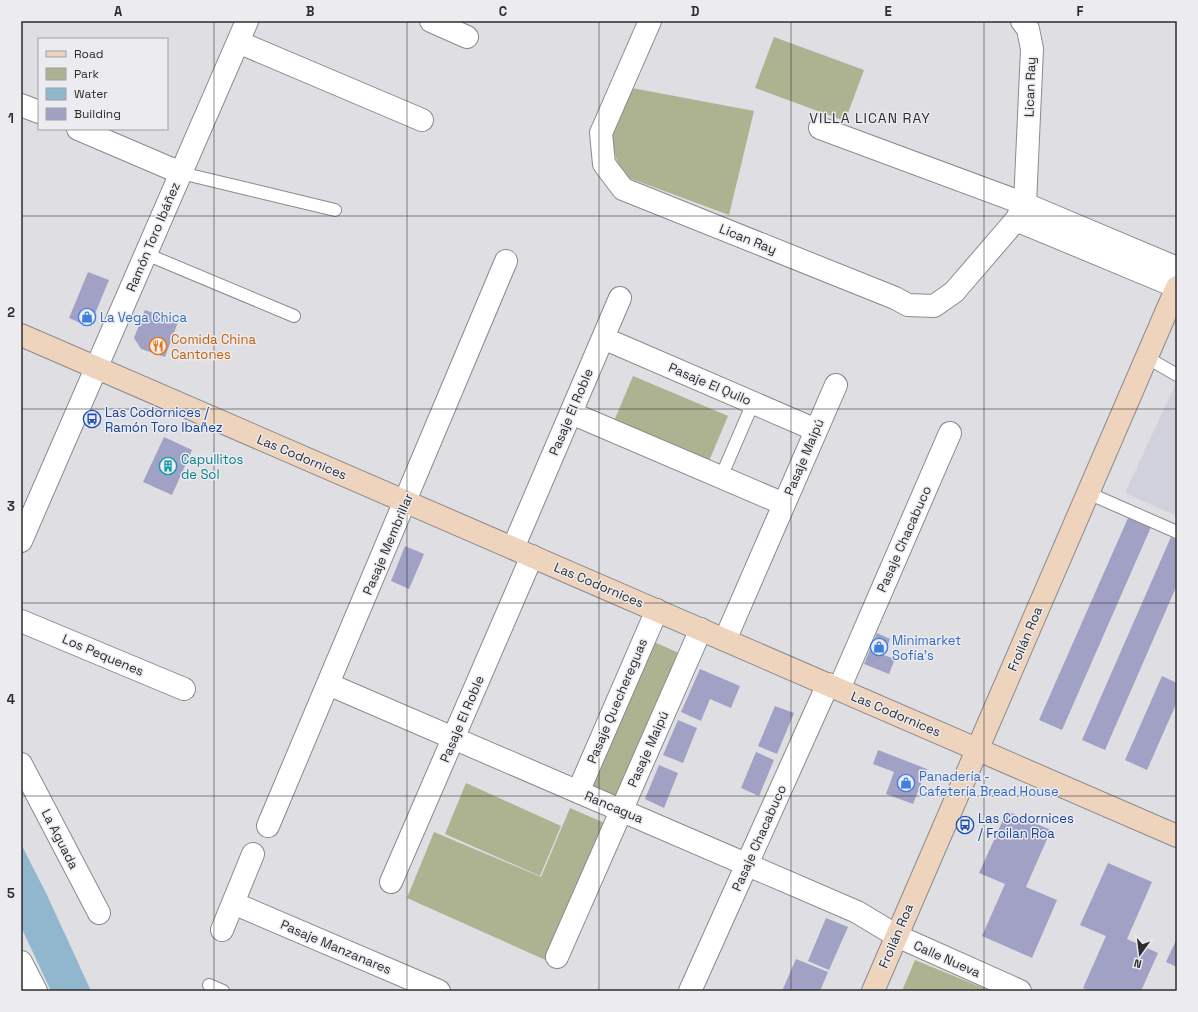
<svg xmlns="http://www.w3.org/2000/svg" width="1198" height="1012" viewBox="0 0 1198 1012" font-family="'Space Grotesk',sans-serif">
<rect width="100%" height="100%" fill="#dedee3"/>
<!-- built -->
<path fill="#d1d1dd" d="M1177,381v135l-52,-23z"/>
<!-- green -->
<path fill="#adb291" d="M774,37l90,33 -19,51 -90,-33z
M632,88l122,23 -25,104 -100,-37 -10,-10 -9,-31z
M633,376l95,40 -19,45 -95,-40z
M652,641l29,13 -62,140 -7,3 -20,-9 -1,-5z
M466,783l95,43 -21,50 -95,-42z
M570,808l39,17 -59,137 -143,-64 27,-66 107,45z
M915,960l73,30v1h-86z"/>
<!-- water -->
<path fill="#91b7cf" d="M21,844l26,51 44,96h-40l-30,-64z"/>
<!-- building -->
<path fill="#a1a1c6" d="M88,272l21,8 -17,41 -7,4 -16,-7z
M145,310l33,12 -13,35 -24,-8 -7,-11z
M164,437l28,13 -20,45 -29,-13z
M1128,518l23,9 -89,203 -23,-10z
M1171,537l6,3v45l-72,165 -23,-10z
M405,546l19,8 -15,35 -18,-8z
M877,633l13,6 -6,16 11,4 -6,15 -25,-10z
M700,669l40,17 -9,22 -21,-9 -9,22 -20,-9z
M1162,676l15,7v19l-30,68 -22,-10z
M775,706l19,7 -17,41 -19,-8z
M678,720l19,8 -14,35 -20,-8z
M878,750l49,19 -14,35 -27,-10 8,-22 -21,-8z
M756,752l18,8 -15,36 -18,-8z
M659,765l19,8 -14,35 -19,-9z
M1007,811l44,19 -25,57 31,13 -25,58 -50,-22 23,-52 -26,-11z
M1108,863l44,19 -25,57 31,14 -17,38h-52l-6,-3 23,-52 -26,-11z
M826,918l22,9 -19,43 -21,-9z
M1177,938v29l-11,-5z
M796,959l32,13 -8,19h-38z"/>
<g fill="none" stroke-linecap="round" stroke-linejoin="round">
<defs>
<path id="lane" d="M181,173l154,37
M146,254l148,62
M1146,357l31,18
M721,477l32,-74
M1088,493l89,39
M209,985l14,6"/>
<path id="street" d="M431,21l36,16
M650,21l-49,112 3,31 19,25 272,109 13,7 26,1 20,-14 62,-72 9,-16 7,-155 -4,-20 -6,-8
M238,42l184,78
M21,105l18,7
M820,128l205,76 152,64
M78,129l103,44
M1016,220l161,67
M603,338l213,92
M571,413l213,91
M21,541l226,-520
M513,548l107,-250
M21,621l163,68
M725,640l111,-255
M328,684l529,228 40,24 123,55
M839,689l111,-256
M21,764l78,149
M578,792l79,-182
M268,826l238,-565
M391,882l141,-326
M233,903l206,88
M222,930l31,-76
M557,957l144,-328
M21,962l15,29
M690,991l138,-307"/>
<path id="secondary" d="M21,335l1156,501
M873,991l304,-704"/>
</defs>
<!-- lane casing -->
<use href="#lane" stroke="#8a8a8e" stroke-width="14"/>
<!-- street casing -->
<use href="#street" stroke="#8a8a8e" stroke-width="24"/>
<!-- secondary casing -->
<use href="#secondary" stroke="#8a8a8e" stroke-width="24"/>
<!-- lane -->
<use href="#lane" stroke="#fff" stroke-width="12"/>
<!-- street -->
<use href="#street" stroke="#fff" stroke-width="22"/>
<!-- secondary -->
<use href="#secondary" stroke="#eed3bd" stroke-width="22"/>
</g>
<!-- grid -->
<path fill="none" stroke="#2d2d2e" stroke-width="1" stroke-opacity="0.55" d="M214,21v970M407,21v970M599,21v970M791,21v970M984,21v970M21,216h1156M21,409h1156M21,603h1156M21,796h1156"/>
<!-- icons -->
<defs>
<symbol id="shop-ring" viewBox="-11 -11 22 22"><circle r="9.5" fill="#ebebf0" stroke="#3f7fe0" stroke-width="1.5"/><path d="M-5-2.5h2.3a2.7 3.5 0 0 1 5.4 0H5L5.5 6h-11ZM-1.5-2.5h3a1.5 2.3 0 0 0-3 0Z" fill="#3f7fe0"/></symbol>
<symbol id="restaurant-ring" viewBox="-11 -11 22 22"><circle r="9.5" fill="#ebebf0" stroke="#e8710a" stroke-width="1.5"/><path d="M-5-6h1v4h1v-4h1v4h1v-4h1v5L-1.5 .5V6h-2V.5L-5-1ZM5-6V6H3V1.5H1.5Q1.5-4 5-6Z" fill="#e8710a"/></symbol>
<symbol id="bus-ring" viewBox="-11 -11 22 22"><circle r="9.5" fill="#ebebf0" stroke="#1a4fb4" stroke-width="1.5"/><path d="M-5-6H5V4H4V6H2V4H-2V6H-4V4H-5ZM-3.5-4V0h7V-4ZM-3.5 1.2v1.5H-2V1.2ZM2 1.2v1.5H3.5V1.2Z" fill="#1a4fb4"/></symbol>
<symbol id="building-ring" viewBox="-11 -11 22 22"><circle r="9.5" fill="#ebebf0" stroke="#0f9aa8" stroke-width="1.5"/><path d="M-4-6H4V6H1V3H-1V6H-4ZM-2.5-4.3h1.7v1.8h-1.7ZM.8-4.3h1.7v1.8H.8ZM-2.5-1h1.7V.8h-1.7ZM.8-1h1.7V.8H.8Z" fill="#0f9aa8"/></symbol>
</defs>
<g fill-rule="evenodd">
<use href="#shop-ring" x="77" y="307" width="20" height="20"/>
<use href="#restaurant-ring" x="148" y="336" width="20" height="20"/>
<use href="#bus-ring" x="82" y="409" width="20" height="20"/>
<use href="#building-ring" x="158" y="456" width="20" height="20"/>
<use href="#shop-ring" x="869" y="637" width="20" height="20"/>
<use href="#shop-ring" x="896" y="773" width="20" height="20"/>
<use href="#bus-ring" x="955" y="815" width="20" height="20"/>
</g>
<g text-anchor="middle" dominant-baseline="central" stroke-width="3" stroke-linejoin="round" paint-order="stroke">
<!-- street labels -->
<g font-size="13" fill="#2d2d2e" stroke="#ebebf0">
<text transform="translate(1030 87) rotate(-88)">Lican Ray</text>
<text transform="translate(153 237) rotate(-67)">Ramón Toro Ibáñez</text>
<text transform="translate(748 239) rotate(22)">Lican Ray</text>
<text transform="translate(710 384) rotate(23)">Pasaje El Quilo</text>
<text transform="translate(571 412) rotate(-67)">Pasaje El Roble</text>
<text transform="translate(302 457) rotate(23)">Las Codornices</text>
<text transform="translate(804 457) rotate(-67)">Pasaje Maipú</text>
<text transform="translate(904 539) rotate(-66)">Pasaje Chacabuco</text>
<text transform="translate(388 544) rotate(-67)">Pasaje Membrillar</text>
<text transform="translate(599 585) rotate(23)">Las Codornices</text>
<text transform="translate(1025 639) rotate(-67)">Froilán Roa</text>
<text transform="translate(103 655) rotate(23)">Los Pequenes</text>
<text transform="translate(617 701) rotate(-67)">Pasaje Quechereguas</text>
<text transform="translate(896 714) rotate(23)">Las Codornices</text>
<text transform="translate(462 719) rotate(-67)">Pasaje El Roble</text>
<text transform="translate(648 749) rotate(-66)">Pasaje Maipú</text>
<text transform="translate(614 807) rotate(23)">Rancagua</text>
<text transform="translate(759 838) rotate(-66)">Pasaje Chacabuco</text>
<text transform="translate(60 839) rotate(63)">La Aguada</text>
<text transform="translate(896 936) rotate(-67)">Froilán Roa</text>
<text transform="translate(336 947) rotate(23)">Pasaje Manzanares</text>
<text transform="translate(947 959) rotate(24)">Calle Nueva</text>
</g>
<!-- shop labels -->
<g font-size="13" fill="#366cbe" stroke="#ebebf0" text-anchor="start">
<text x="100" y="317">La Vega Chica</text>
<text x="892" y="640">Minimarket<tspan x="892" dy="15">Sofía's</tspan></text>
<text x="919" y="776">Panadería -<tspan x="919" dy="15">Cafetería Bread House</tspan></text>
</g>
<!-- food labels -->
<g font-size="13" fill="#c56008" stroke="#ebebf0" text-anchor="start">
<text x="171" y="339">Comida China<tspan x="171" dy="15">Cantones</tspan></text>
</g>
<!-- transit labels -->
<g font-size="13" fill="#164399" stroke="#ebebf0" text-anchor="start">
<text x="105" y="412">Las Codornices /<tspan x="105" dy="15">Ramón Toro Ibañez</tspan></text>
<text x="978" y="818">Las Codornices<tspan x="978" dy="15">/ Froilan Roa</tspan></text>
</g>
<!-- culture labels -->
<g font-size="13" fill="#0d838f" stroke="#ebebf0" text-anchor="start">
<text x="181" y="459">Capullitos<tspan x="181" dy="15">de Sol</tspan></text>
</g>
<!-- neighbourhood labels -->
<g font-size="14" letter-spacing="1" fill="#2d2d2e" stroke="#ebebf0">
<text x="870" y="118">VILLA LICAN RAY</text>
</g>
</g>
<!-- border -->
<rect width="1198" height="1012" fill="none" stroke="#ebebf0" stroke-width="44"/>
<!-- legend -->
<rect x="38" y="38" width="130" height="92" fill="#ebebf0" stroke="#9f9fa2"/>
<rect x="46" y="51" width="20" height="6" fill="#eed3bd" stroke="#9f9fa2"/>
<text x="74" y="58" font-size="12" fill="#2d2d2e">Road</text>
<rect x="46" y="68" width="20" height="12" fill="#adb291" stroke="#9f9fa2"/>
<text x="74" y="78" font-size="12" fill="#2d2d2e">Park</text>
<rect x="46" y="88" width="20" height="12" fill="#91b7cf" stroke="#9f9fa2"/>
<text x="74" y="98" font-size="12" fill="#2d2d2e">Water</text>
<rect x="46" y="108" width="20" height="12" fill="#a1a1c6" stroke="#9f9fa2"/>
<text x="74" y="118" font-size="12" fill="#2d2d2e">Building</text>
<!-- north arrow -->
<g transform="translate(1140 954) rotate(194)" stroke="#ebebf0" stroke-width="3" paint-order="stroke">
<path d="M0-3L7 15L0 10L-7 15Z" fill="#2d2d2e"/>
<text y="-6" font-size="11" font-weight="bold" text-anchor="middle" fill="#2d2d2e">N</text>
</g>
<rect x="22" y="22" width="1154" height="968" fill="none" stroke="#2d2d2e" stroke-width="1.5"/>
<g font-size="13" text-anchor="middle" font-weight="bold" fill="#2d2d2e">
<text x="118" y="16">A</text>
<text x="310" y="16">B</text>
<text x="503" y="16">C</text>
<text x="695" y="16">D</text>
<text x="888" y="16">E</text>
<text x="1080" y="16">F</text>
<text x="11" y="123">1</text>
<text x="11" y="317">2</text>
<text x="11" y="511">3</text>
<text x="11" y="704">4</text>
<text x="11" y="898">5</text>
</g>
</svg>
